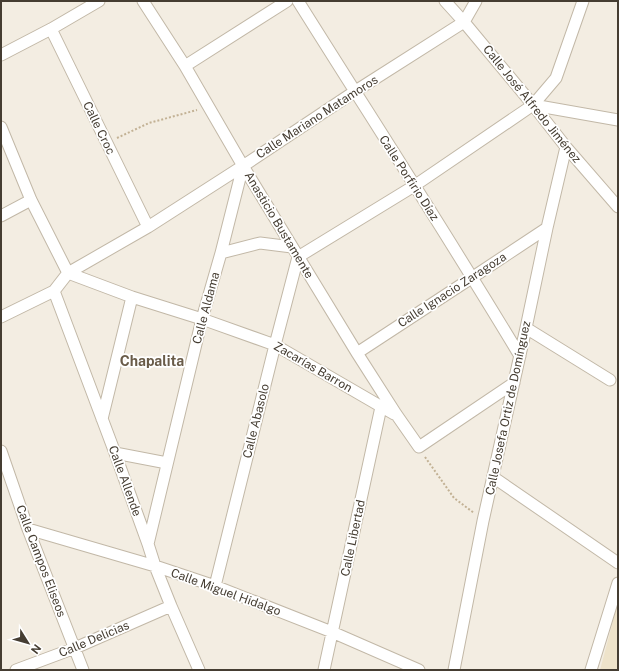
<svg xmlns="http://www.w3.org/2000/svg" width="619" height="671" viewBox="0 0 619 671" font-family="'Public Sans',sans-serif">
<rect width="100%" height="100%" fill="#f3ede2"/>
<!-- education -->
<path fill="#eee3ca" d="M618,602v68h-18z"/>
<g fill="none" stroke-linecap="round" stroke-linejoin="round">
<defs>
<path id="minor" d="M143,1l42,65 58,100 114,187 39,61 23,33 95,-64
M298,1c74,118 150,235 222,355
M445,1l19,21 69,83 33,42 52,60
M51,29l97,198
M1,55l50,-26 48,-28
M185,66l102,-65
M533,105l85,15
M1,127l30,73 37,73
M1,216l30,-16
M221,253l39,-10 32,4
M68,273l64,24 70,22 73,26 119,69
M54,291l61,162 33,91 7,22 16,40 28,64
M1,317l53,-26 14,-18 80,-46 95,-61 111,-74 110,-70 12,-21
M526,328l84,52
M357,353l116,-76 74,-49
M102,419l30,-122
M1,451l27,78 55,141
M115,453l52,10
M493,477l125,86
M28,529l127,37 60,20 117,46 87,38
M148,544l54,-225 19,-66 22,-87
M215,586l60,-241 23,-88 116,-71 119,-81 23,-27 27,-77
M16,670l59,-22 96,-42
M324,670l57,-263
M454,670l29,-149 43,-193 21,-100 19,-81
M591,670l27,-87"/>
</defs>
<!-- minor casing -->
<use href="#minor" stroke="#c2b8a7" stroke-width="13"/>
<!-- path -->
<path stroke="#c2b194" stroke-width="2" stroke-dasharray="2 2" stroke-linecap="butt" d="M117,138l32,-15 48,-13
M425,457l29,41 20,15"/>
<!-- minor -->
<use href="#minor" stroke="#fff" stroke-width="11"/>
</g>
<g text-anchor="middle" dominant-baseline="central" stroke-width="3.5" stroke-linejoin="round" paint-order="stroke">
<!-- street labels -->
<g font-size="12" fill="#453d32" stroke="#fff">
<text transform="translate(532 104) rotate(51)">Calle José Alfredo Jiménez</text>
<text transform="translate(317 117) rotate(-33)">Calle Mariano Matamoros</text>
<text transform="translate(99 128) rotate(64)">Calle Croc</text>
<text transform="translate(409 178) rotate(57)">Calle Porfirio Díaz</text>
<text transform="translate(279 225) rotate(59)">Anasticio Bustamente</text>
<text transform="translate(452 290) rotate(-33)">Calle Ignacio Zaragoza</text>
<text transform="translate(206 308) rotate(-75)">Calle Aldama</text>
<text transform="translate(313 367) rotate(30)">Zacarías Barron</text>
<text transform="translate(508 408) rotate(-78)">Calle Josefa Ortiz de Domínguez</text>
<text transform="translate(256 421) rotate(-76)">Calle Abasolo</text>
<text transform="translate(125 481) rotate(70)">Calle Allende</text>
<text transform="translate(353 538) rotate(-78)">Calle Libertad</text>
<text transform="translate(41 561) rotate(69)">Calle Campos Eliseos</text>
<text transform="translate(226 592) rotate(20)">Calle Miguel Hidalgo</text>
<text transform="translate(94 639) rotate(-23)">Calle Delicias</text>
</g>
<!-- quarter labels -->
<g font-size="14" font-weight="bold" fill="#695b48" stroke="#fff">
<text x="152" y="361">Chapalita</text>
</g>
</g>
<!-- border -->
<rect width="619" height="671" fill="none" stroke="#453d32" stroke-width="4"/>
<!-- north arrow -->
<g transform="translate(28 643) rotate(127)" stroke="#ffffff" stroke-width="3" paint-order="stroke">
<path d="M0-3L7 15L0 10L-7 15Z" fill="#453d32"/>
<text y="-6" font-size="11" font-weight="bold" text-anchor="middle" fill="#453d32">N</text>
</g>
</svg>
